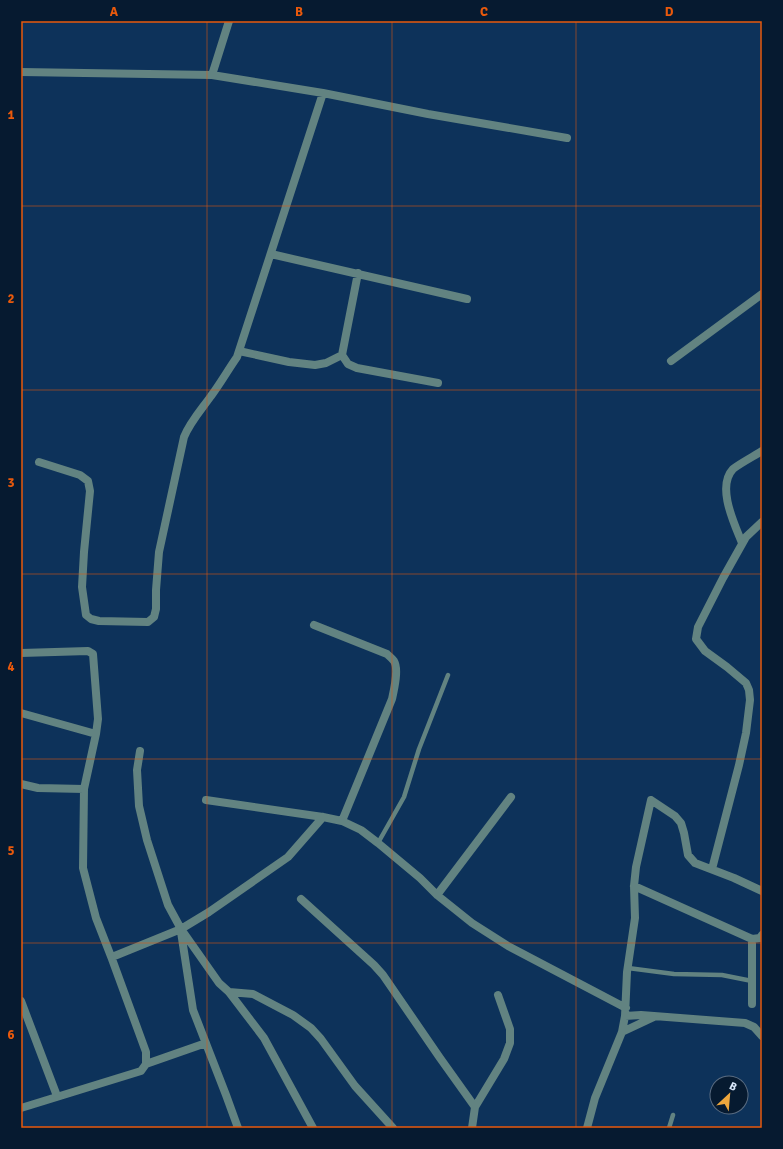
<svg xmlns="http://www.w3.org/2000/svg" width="783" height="1149" viewBox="0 0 783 1149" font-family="Signika,sans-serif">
<rect width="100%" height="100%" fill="#0d325a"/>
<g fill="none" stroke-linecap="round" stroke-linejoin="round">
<!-- service -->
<path stroke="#628381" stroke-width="4.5" d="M378,843l26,-46 15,-48 29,-74
M628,968l46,6 48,1 30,6
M669,1128l4,-13"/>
<!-- minor -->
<path stroke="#628381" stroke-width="8" d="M21,72l191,3 111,18 105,21 139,24
M212,75l17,-54
M271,254l196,45
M358,273l-16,82 6,9 9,4 81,15
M239,351l50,11 26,3 11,-2 16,-8
M671,361l91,-67
M39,462l41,13 8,6 2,10 -6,61 -2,35 4,28 5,4 8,2 49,1 6,-5 2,-8v-19l3,-38 25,-115c6,-15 17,-27 27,-41 9,-12 17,-26 26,-39l86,-264
M742,543c-7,-18 -26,-56 -9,-74 6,-5 21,-13 29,-18
M314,625l73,29c2,2 5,4 7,7 5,8 0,29 -2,38l-50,122 19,9 17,13 42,35 17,17 35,28 36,23 118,62
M21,653l67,-2 5,3 5,65 -2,15 -12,55 -1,79 13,50 16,41 34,93v12
M21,713l75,21
M140,751l-3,19 2,36 8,34 21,65 13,24 38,54 10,9 24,2 40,21 18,13 10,11 34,47 38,42
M21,784l17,4 46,1
M206,800l117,17 19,4
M712,869l27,-104 7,-32 4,-33 -1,-10 -3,-7 -19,-16 -22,-16 -9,-12 2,-12 25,-49 23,-41 16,-15
M634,886l118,53 8,-1 2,-3
M437,895l74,-98
M301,899l73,66 9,10 57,83 35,49
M181,932l12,78 33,85 12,33
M752,939v65
M112,957l69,-28 28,-17 79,-55 35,-40
M229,992l35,46 49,90
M21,1001l36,95
M625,1016l16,-1 104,8 9,4 8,9
M622,1032l32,-15
M21,1108l120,-37 5,-7 60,-21
M472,1128l3,-21 29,-48 6,-16v-14l-12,-34
M587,1128l8,-30 27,-66 3,-16 2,-44 8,-54 -1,-32 2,-19 15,-67 24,16 6,7 3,10 4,22 7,8 39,15 28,13"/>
</g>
<!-- grid -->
<path fill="none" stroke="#e8590c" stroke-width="1" stroke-opacity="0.55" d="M207,21v1107M392,21v1107M576,21v1107M21,206h741M21,390h741M21,574h741M21,759h741M21,943h741"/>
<!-- border -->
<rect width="783" height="1149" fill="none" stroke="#061a30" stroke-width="44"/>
<!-- north arrow -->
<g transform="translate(729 1095) rotate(26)"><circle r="19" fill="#061a30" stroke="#5a6c81"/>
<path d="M0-3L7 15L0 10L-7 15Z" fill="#eea73d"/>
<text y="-6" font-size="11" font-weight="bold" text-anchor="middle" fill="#d8e7fa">B</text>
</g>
<rect x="22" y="22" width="739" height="1105" fill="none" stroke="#e8590c" stroke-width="1.5"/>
<g font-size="13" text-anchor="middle" font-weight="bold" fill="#e8590c">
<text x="114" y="16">A</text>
<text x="299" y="16">B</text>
<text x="484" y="16">C</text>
<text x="669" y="16">D</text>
<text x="11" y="119">1</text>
<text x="11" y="303">2</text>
<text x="11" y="487">3</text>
<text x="11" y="671">4</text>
<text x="11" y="855">5</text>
<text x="11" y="1039">6</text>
</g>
</svg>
